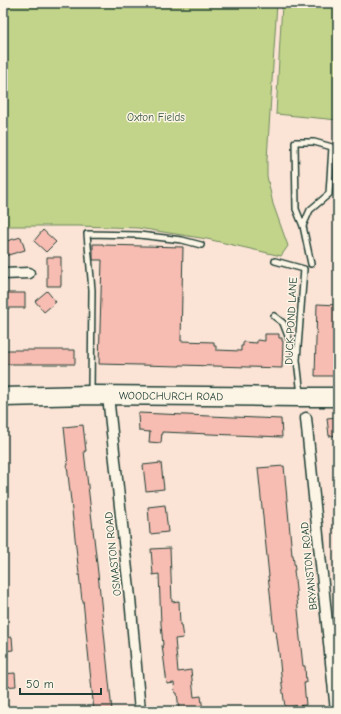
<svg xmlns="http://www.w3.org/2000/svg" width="341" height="714" viewBox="0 0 341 714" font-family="'Comic Neue',sans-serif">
<rect width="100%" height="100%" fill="#fbe4d6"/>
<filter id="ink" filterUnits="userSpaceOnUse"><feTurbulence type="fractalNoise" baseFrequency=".025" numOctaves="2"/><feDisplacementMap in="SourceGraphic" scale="8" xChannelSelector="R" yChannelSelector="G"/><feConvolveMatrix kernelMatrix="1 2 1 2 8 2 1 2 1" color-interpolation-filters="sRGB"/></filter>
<g filter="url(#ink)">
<!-- green -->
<path fill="#c1d489" stroke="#70885e" d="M3,3h274l-10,156v17l6,28 15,42 -7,10 -74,-17 -69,-11 -59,-2h-76z
M282,3h56v117l-62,-6z"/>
<!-- building -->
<path fill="#f8bdb2" stroke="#1f3d34" d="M43,230l13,12 -10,10 -12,-11z
M21,237l4,13 -20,6 -2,-7v-7z
M93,244h10v1l80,2 -2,94 33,1v4h2v4l25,1v-5h2v-4l14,1v-3l8,1v-7h14v4h3v3h1l-1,27 -102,-3v1l-81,-2 3,-104h-9z
M47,257h14v29h-14z
M47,291l9,11 -12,10 -9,-11z
M3,293h22v15h-22z
M317,304l21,1v71h-23z
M3,350h72v14h-72z
M138,413l143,6 1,18 -120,-5 -1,11 -12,-1 1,-10 -11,-1z
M338,417v18l-9,1 -2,-18z
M83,425l3,26h-2l14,122 14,138h-18l-11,-111h-1l-4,-35 -11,-100h1l-4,-38z
M161,463l3,26 -18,2 -3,-26z
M284,466l8,89h1l2,15h-1l6,59h-1l4,37h2l1,17h-2l2,22 -21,2 -3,-22 -3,-32 -3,-21h-2l-4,-40 -2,-16h1l-11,-108z
M165,505l3,27 -18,2 -2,-27z
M170,548l2,54 7,-1 1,24h1l2,13 -8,1 3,33 13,-2 3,27 7,-1 2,15h-9l-1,-4 -14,2 -2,-16h-2l-1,-10 -7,1 -5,-39h1l-2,-21 -2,-50 -6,1 -2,-26z
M12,637l1,13 -9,1v-13z
M15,673l1,13 -13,1v-13z"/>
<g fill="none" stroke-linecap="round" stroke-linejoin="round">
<defs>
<path id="lane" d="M303,226l7,-16 19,-16 3,-47 -18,-5h-19l1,67 7,17 8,38
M275,261l29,8 -7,91 4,35
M274,316l9,7 13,34
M91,392l1,-102 -5,-56 52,1 43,5 19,5"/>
<path id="street" d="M3,274l26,-1
M108,396l22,202 10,113
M306,418l30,293"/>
<g id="highway">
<path id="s1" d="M3,397l88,-2 210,2h37"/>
</g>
</defs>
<!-- lane casing -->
<use href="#lane" stroke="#1f3d34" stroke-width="8"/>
<!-- street casing -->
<use href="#street" stroke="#1f3d34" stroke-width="13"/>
<!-- highway casing -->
<use href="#highway" stroke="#1f3d34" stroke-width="21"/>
<!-- lane -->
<use href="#lane" stroke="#fcf5e5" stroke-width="5"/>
<!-- street -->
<use href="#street" stroke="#fcf5e5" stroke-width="10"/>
<!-- highway -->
<use href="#highway" stroke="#fcf5e5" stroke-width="18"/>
</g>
</g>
<g text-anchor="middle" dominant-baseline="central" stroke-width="3" stroke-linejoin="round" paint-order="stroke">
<!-- park labels -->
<g font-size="11" fill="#3f5b45" stroke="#fcf5e5">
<text x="156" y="117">Oxton Fields</text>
</g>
<!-- street labels -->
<g font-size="11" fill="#1f3d34" stroke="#fcf5e5">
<text transform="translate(291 321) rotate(-87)">DUCK POND LANE</text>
<text stroke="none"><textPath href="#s1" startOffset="168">WOODCHURCH ROAD</textPath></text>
<text transform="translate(113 554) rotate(-96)">OSMASTON ROAD</text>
<text transform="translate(309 566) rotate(-96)">BRYANSTON ROAD</text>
</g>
</g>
<!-- margin -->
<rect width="341" height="714" fill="none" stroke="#fcf5e5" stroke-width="16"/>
<rect x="8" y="8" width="325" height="698" fill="none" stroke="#1f3d34" stroke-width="1.5" filter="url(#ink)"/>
<!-- scale -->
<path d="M20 688v6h81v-6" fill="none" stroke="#1f3d34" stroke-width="2"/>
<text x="26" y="688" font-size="12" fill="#1f3d34" stroke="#fcf5e5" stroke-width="3" paint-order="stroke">50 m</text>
</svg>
